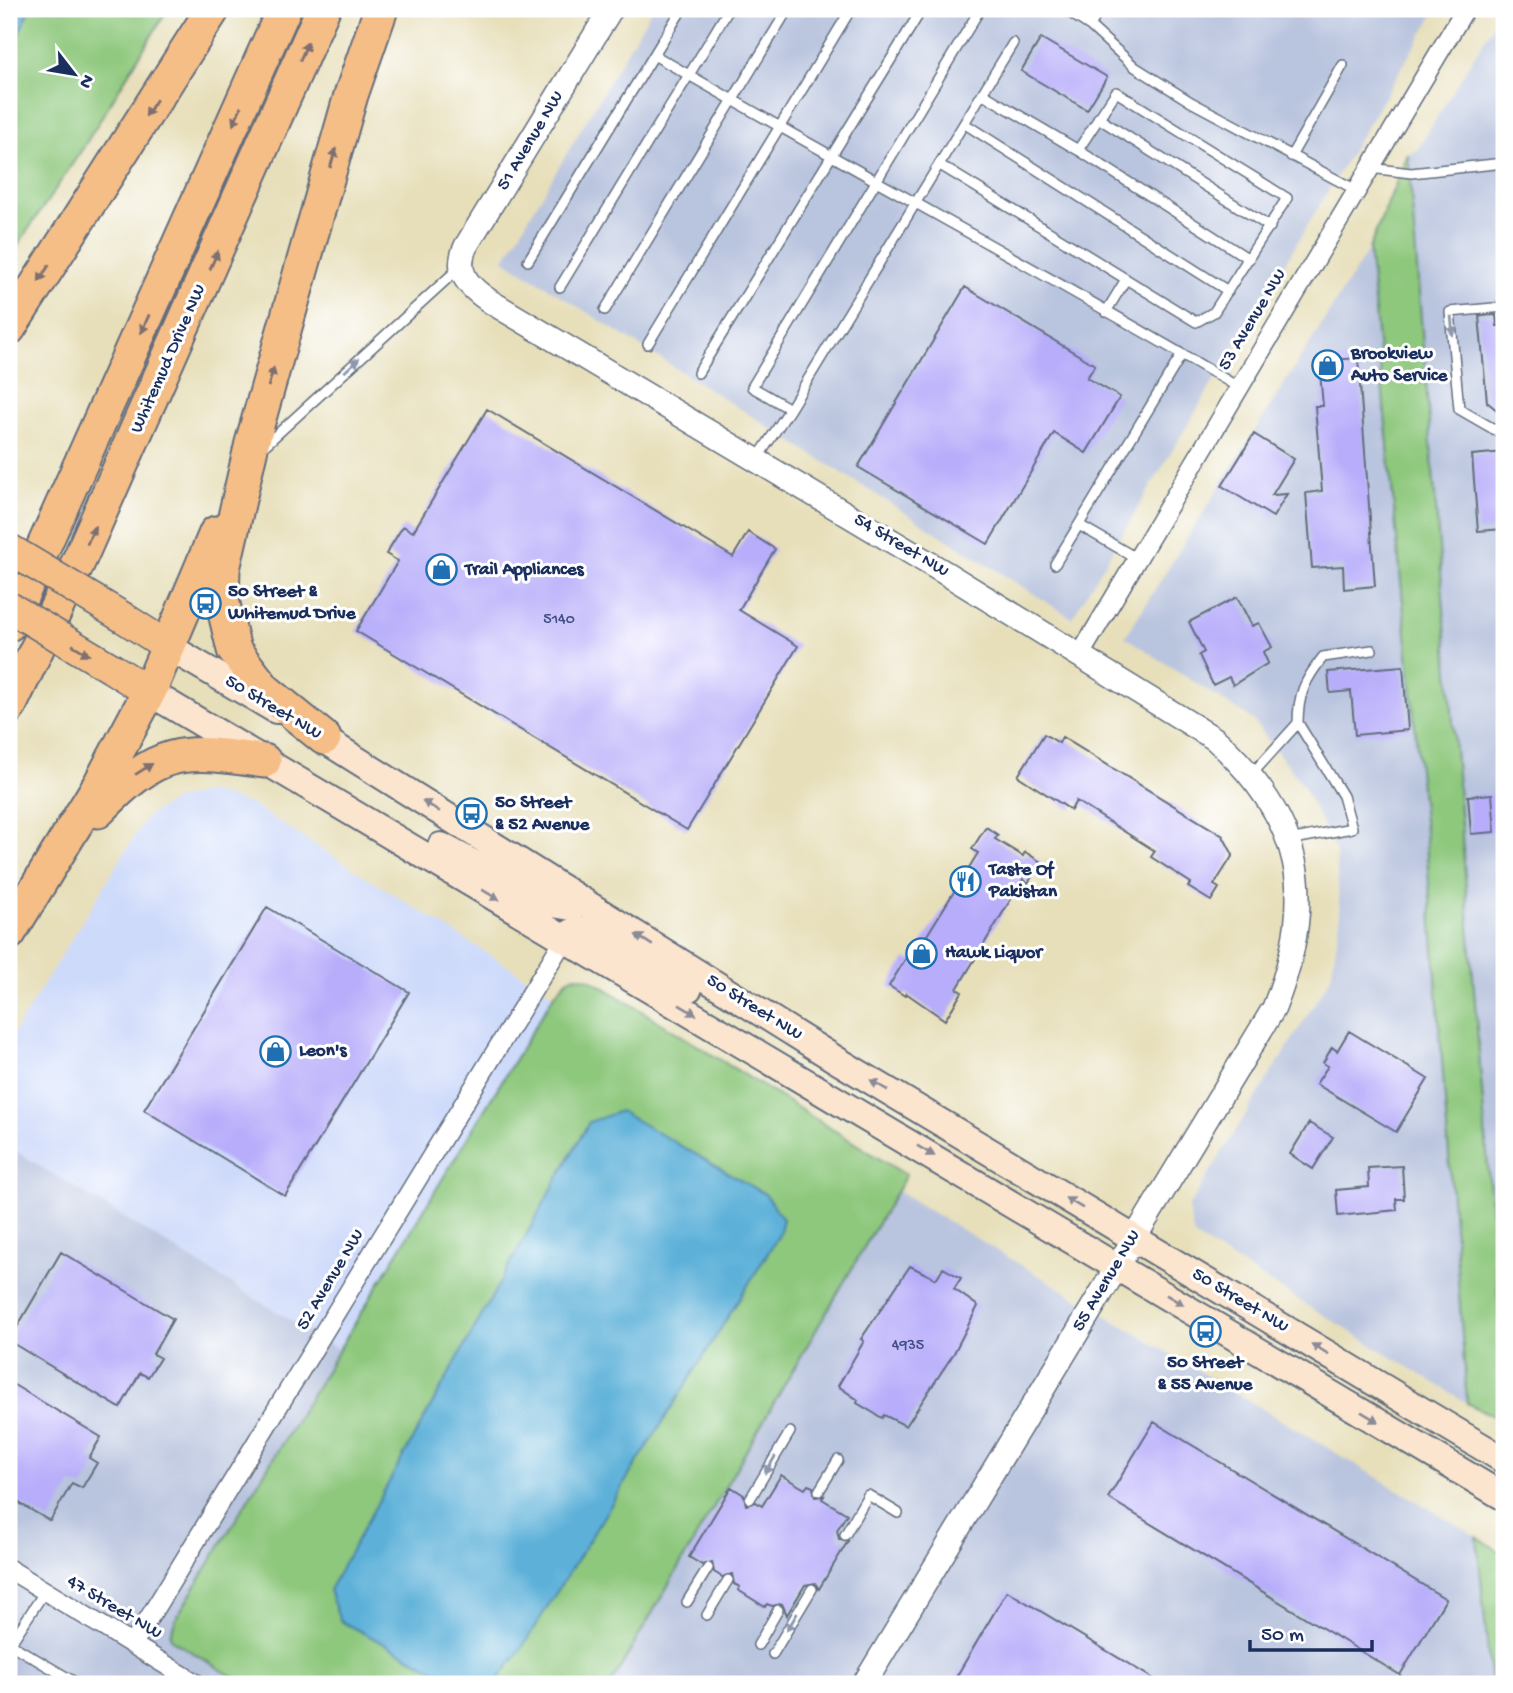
<svg xmlns="http://www.w3.org/2000/svg" width="1513" height="1693" viewBox="0 0 1513 1693" font-family="'Gochi Hand',sans-serif">
<rect width="100%" height="100%" fill="#fff"/>
<filter id="ink" filterUnits="userSpaceOnUse"><feTurbulence type="fractalNoise" baseFrequency=".0143" numOctaves="2"/><feDisplacementMap in="SourceGraphic" scale="14" xChannelSelector="R" yChannelSelector="G"/><feConvolveMatrix kernelMatrix="1 2 1 2 8 2 1 2 1" color-interpolation-filters="sRGB"/></filter>
<filter id="wash" filterUnits="userSpaceOnUse"><feTurbulence type="fractalNoise" baseFrequency=".00686" numOctaves="4" result="noise"/><feDisplacementMap in="SourceGraphic" scale="28" xChannelSelector="R" yChannelSelector="G"/><feGaussianBlur stdDeviation="1.57" result="paint"/><feColorMatrix in="noise" values="0 0 0 0 0 0 0 0 0 0 0 0 0 0 0 0 0 1.4 0 .05"/><feComposite in="paint" operator="in"/></filter>
<g filter="url(#wash)">
<rect width="100%" height="100%" fill="#e7dfba"/>
<!-- built -->
<path fill="#cedafa" d="M209,792l41,12 304,191 -215,355 -330,-203v-106l138,-225 28,-16z"/>
<!-- industrial -->
<path fill="#b9c4de" d="M652,9h785l-365,609 -568,-358z
M1503,9h1v1360l-96,-1215 9,-4z
M1369,249l57,592 41,562 -273,-167 -6,-28 143,-231 9,-57 -4,-67 -32,-66 -51,-67 -128,-83z
M9,1147l330,203 -167,290 73,44h-236z
M897,1191l580,346 14,147h-880z"/>
<!-- green -->
<path fill="#8ec87d" stroke="#547c6e" stroke-width="2" d="M9,9h159l-85,139 -74,110z
M1408,154l96,1215v52l-37,-18 -41,-562 -57,-592z
M575,976l15,3 316,196 -295,509h-366l-73,-44 -2,-6 8,-19 376,-620 13,-15z
M1477,1537l27,17v130h-13z"/>
<!-- water -->
<path fill="#5db1d9" stroke="#3c709c" stroke-width="2" d="M9,9h21l-21,46z
M620,1111l145,83 18,25 -4,16 -259,416 -24,31 -34,2 -122,-63 -11,-31 260,-468z"/>
<g id="blocks">
<!-- building -->
<path fill="#b7adfa" d="M1041,38l66,39 -20,33 -66,-39z
M965,287l130,78 -8,13 33,19 -34,56 -32,-20 -66,111 -130,-77z
M1496,315l1,11h7v90l-17,-14 -8,-86z
M1358,358l17,228 -31,3 -1,-23 -31,2 -6,-75 16,-2 -7,-85h8l-4,-45z
M487,409l246,148 15,-25 27,17 -36,61 59,36 -111,184 -331,-199 42,-70 -12,-7 17,-28 10,6z
M1254,434l40,25 -22,36 15,-1 -14,23 -51,-31z
M1504,452v77l-26,2 -6,-76z
M1237,597l15,29 7,-3 13,24 -9,5 5,11 -35,22 -4,-8 -16,8 -14,-30 5,-3 -15,-30z
M1403,666l5,64 -53,5 -4,-44 -21,2 -2,-21z
M1044,734l15,9 3,-6 161,99 10,19 -19,30 5,3 -8,13 -23,-14 3,-4 -40,-26 4,-6 -79,-50 -5,9 -53,-34z
M1492,794l3,38 -24,2 -3,-38z
M986,827l12,8 -3,4 28,17 2,-4 16,10 -13,21 -5,-4 -66,110 5,3 -17,28 -39,-27 -1,3 -16,-10 17,-28 5,3 67,-108 -6,-4z
M267,907l142,85 -124,204 -141,-86z
M1349,1031l79,48 -32,53 -80,-48 12,-18 -5,-3 9,-16 5,4z
M1309,1123l24,14 -20,32 -23,-15z
M1402,1166l2,33h-8l1,11 -59,6 -2,-26 33,-3 -1,-19z
M61,1252l112,67 -20,35 7,4 -12,19 -8,-4 -20,35 -111,-67z
M910,1266l26,13 7,-11 18,10 -7,11 24,17 -24,47 -48,73 -22,-11 -2,3 -25,-15 1,-3 -20,-14 26,-45 -3,-2z
M9,1382l92,55 -12,21 8,5 -15,25 -10,-5 -22,38 -41,-24z
M1154,1422l292,177 -46,76 -292,-177z
M781,1475l24,14 3,-4 5,2 2,10 9,-1 -2,3 25,15 -10,16 2,9 9,2 -29,48 -4,-6 -10,2 -18,30 -5,-11 -10,2 -5,-2 -2,3 -27,-17 2,-3 -6,-3 -2,-10 -10,3 -8,-5 -2,-10 -10,3 -13,-8 42,-70 13,8 2,10 10,-3 6,4z
M1007,1591l155,93h-210z"/>
</g>
</g>
<g filter="url(#ink)">
<use href="#blocks" fill-opacity="0" stroke="#626d7e" stroke-width="2"/>
<g fill="none" stroke-linecap="round" stroke-linejoin="round">
<defs>
<path id="service" d="M1064,9l26,17
M1100,9l-10,17 45,41 56,35 165,88
M654,55c194,112 391,218 584,332
M983,94l95,56
M1098,118l172,109
M965,124l263,167
M1291,156l52,-91
M940,165l256,157 18,-10 73,-114 -171,-106 -38,58 171,109
M1370,168l41,5 93,-10
M528,261l154,-252
M560,287l169,-278
M1504,307l-54,5 9,97 45,26
M605,310l183,-301
M1106,312l20,-33
M648,344l203,-335
M698,373l224,-364
M790,409l-38,-22 227,-376
M262,448l196,-179
M757,459l33,-50 223,-366
M1079,525l57,33
M1055,564l127,-210
M1298,723c0,-29 7,-43 25,-66l49,-7
M1252,774l46,-51 45,73 9,32 -63,12
M819,1491l19,-31
M750,1499l40,-67
M845,1535l23,-40 30,18
M687,1602l21,-34
M707,1615l21,-35
M10,1644l68,40
M758,1645l20,-35
M9,1646l36,-55
M773,1654l39,-65"/>
<path id="minor" d="M1080,655l385,-646
M9,1569l188,115
M133,1644l432,-706"/>
<path id="tertiary" d="M611,9l-145,237c-13,27 4,42 25,56l456,272 268,165c89,81 103,158 59,269l-410,676"/>
<path id="secondary" d="M169,647l107,63
M149,692l1355,805
M309,730l526,329 669,401
M441,846l106,57 24,4 13,-5
M565,938c5,-5 10,-9 19,-8 24,4 81,44 105,58"/>
<path id="primary" d="M124,618l45,29
M111,668l38,24"/>
<path id="motorway" d="M9,328l204,-319
M9,624l275,-615
M9,707l67,-140 247,-558
M324,738l-59,-48 -31,-40 -12,-50 1,-31 29,-126 99,-348 30,-86
M98,811c61,-63 81,-62 166,-50
M9,933l91,-149 49,-92 67,-159"/>
</defs>
<!-- service casing -->
<use href="#service" stroke="#626d7e" stroke-width="12"/>
<!-- minor casing -->
<use href="#minor" stroke="#626d7e" stroke-width="21"/>
<!-- tertiary casing -->
<use href="#tertiary" stroke="#626d7e" stroke-width="26"/>
<!-- secondary casing -->
<use href="#secondary" stroke="#626d7e" stroke-width="30"/>
<!-- primary casing -->
<use href="#primary" stroke="#626d7e" stroke-width="33"/>
<!-- motorway casing -->
<use href="#motorway" stroke="#626d7e" stroke-width="37"/>
<!-- service -->
<use href="#service" stroke="#fff" stroke-width="9"/>
<!-- minor -->
<use href="#minor" stroke="#fff" stroke-width="18"/>
<!-- tertiary -->
<use href="#tertiary" stroke="#fff" stroke-width="23"/>
<!-- secondary -->
<use href="#secondary" stroke="#fbe5cf" stroke-width="26"/>
<!-- primary -->
<use href="#primary" stroke="#f6be87" stroke-width="30"/>
<!-- motorway -->
<use href="#motorway" stroke="#f6be87" stroke-width="33"/>
<defs>
<path id="primary-bridge" d="M9,549l115,69
M9,607l102,61"/>
</defs>
<!-- primary-bridge casing -->
<use href="#primary-bridge" stroke="#626d7e" stroke-width="33" stroke-linecap="butt"/>
<!-- primary-bridge -->
<use href="#primary-bridge" stroke="#f6be87" stroke-width="30"/>
</g>
<!-- one-way arrows -->
<defs><path id="oneway-solid" d="M-6-.8H1V-3.2L6.5 0L1 3.2V.8H-6Z" transform="scale(1.75)"/></defs>
<g fill="#7e6f70">
<use href="#oneway-solid" transform="translate(304 51) rotate(-67)"/>
<use href="#oneway-solid" transform="translate(151 108) rotate(123)"/>
<use href="#oneway-solid" transform="translate(237 116) rotate(114)"/>
<use href="#oneway-solid" transform="translate(333 158) rotate(-74)"/>
<use href="#oneway-solid" transform="translate(214 260) rotate(-66)"/>
<use href="#oneway-solid" transform="translate(44 273) rotate(123)"/>
<use href="#oneway-solid" transform="translate(145 324) rotate(114)"/>
<use href="#oneway-solid" transform="translate(271 377) rotate(-74)"/>
<use href="#oneway-solid" transform="translate(91 535) rotate(-66)"/>
<use href="#oneway-solid" transform="translate(81 650) rotate(31)"/>
<use href="#oneway-solid" transform="translate(144 769) rotate(-32)"/>
</g>
<g fill="#8d97ae">
<use href="#oneway-solid" transform="translate(1452 326) rotate(85)"/>
<use href="#oneway-solid" transform="translate(352 365) rotate(-43)"/>
<use href="#oneway-solid" transform="translate(770 1465) rotate(121)"/>
<use href="#oneway-solid" transform="translate(792 1622) rotate(121)"/>
</g>
<g fill="#8b8a96">
<use href="#oneway-solid" transform="translate(431 806) rotate(-148)"/>
<use href="#oneway-solid" transform="translate(491 895) rotate(31)"/>
<use href="#oneway-solid" transform="translate(644 940) rotate(-148)"/>
<use href="#oneway-solid" transform="translate(688 1010) rotate(31)"/>
<use href="#oneway-solid" transform="translate(879 1085) rotate(-149)"/>
<use href="#oneway-solid" transform="translate(926 1151) rotate(31)"/>
<use href="#oneway-solid" transform="translate(1074 1203) rotate(-149)"/>
<use href="#oneway-solid" transform="translate(1175 1300) rotate(31)"/>
<use href="#oneway-solid" transform="translate(1320 1349) rotate(-149)"/>
<use href="#oneway-solid" transform="translate(1370 1417) rotate(31)"/>
</g>
</g>
<!-- icons -->
<defs>
<symbol id="shop-ring" viewBox="-11 -11 22 22"><circle r="9.5" fill="#fff" stroke="#1f6fb2" stroke-width="1.5"/><path d="M-5-2.5h2.3a2.7 3.5 0 0 1 5.4 0H5L5.5 6h-11ZM-1.5-2.5h3a1.5 2.3 0 0 0-3 0Z" fill="#1f6fb2"/></symbol>
<symbol id="bus-ring" viewBox="-11 -11 22 22"><circle r="9.5" fill="#fff" stroke="#1f6fb2" stroke-width="1.5"/><path d="M-5-6H5V4H4V6H2V4H-2V6H-4V4H-5ZM-3.5-4V0h7V-4ZM-3.5 1.2v1.5H-2V1.2ZM2 1.2v1.5H3.5V1.2Z" fill="#1f6fb2"/></symbol>
<symbol id="restaurant-ring" viewBox="-11 -11 22 22"><circle r="9.5" fill="#fff" stroke="#1f6fb2" stroke-width="1.5"/><path d="M-5-6h1v4h1v-4h1v4h1v-4h1v5L-1.5 .5V6h-2V.5L-5-1ZM5-6V6H3V1.5H1.5Q1.5-4 5-6Z" fill="#1f6fb2"/></symbol>
</defs>
<g fill-rule="evenodd">
<use href="#shop-ring" x="1310" y="348" width="35" height="35"/>
<use href="#shop-ring" x="424" y="552" width="35" height="35"/>
<use href="#bus-ring" x="188" y="586" width="35" height="35"/>
<use href="#bus-ring" x="454" y="796" width="35" height="35"/>
<use href="#restaurant-ring" x="948" y="864" width="35" height="35"/>
<use href="#shop-ring" x="904" y="936" width="35" height="35"/>
<use href="#shop-ring" x="258" y="1034" width="35" height="35"/>
<use href="#bus-ring" x="1188" y="1314" width="35" height="35"/>
</g>
<g text-anchor="middle" dominant-baseline="central" stroke-width="6" stroke-linejoin="round" paint-order="stroke">
<!-- number labels -->
<g font-size="16" fill="#424e85">
<text x="559" y="620">5140</text>
<text x="908" y="1346">4935</text>
</g>
<!-- street labels -->
<g font-size="19" fill="#1b2f5e" stroke="#fff">
<text transform="translate(531 141) rotate(-59)">51 Avenue NW</text>
<text transform="translate(1253 320) rotate(-59)">53 Avenue NW</text>
<text transform="translate(169 359) rotate(-66)">Whitemud Drive NW</text>
<text transform="translate(901 546) rotate(31)">54 Street NW</text>
<text transform="translate(273 708) rotate(31)">50 Street NW</text>
<text transform="translate(754 1008) rotate(32)">50 Street NW</text>
<text transform="translate(331 1280) rotate(-59)">52 Avenue NW</text>
<text transform="translate(1107 1281) rotate(-59)">55 Avenue NW</text>
<text transform="translate(1240 1301) rotate(31)">50 Street NW</text>
<text transform="translate(114 1608) rotate(31)">47 Street NW</text>
</g>
<!-- poi labels -->
<g font-size="19" font-weight="bold" fill="#1b2f5e" stroke="#fff" text-anchor="start">
<text x="1351" y="354">Brookview<tspan x="1351" dy="22">Auto Service</tspan></text>
<text x="465" y="570">Trail Appliances</text>
<text x="228" y="592">50 Street &amp;<tspan x="228" dy="22">Whitemud Drive</tspan></text>
<text x="495" y="803">50 Street<tspan x="495" dy="22">&amp; 52 Avenue</tspan></text>
<text x="989" y="870">Taste Of<tspan x="989" dy="22">Pakistan</tspan></text>
<text x="945" y="953">Hawk Liquor</text>
<text x="299" y="1051">Leon's</text>
<text x="1205" y="1363" text-anchor="middle">50 Street<tspan x="1205" dy="22">&amp; 55 Avenue</tspan></text>
</g>
</g>
<!-- margin -->
<rect width="1513" height="1693" fill="none" stroke="#fff" stroke-width="35"/>
<!-- north arrow -->
<g transform="translate(74 74) rotate(121)" stroke="#ffffff" stroke-width="5" paint-order="stroke">
<path d="M0-5L12 26L0 18L-12 26Z" fill="#1b2f5e"/>
<text y="-10" font-size="19" font-weight="bold" text-anchor="middle" fill="#1b2f5e">N</text>
</g>
<!-- scale -->
<path d="M1250 1640v10h122v-10" fill="none" stroke="#1b2f5e" stroke-width="3.5"/>
<text x="1261" y="1640" font-size="21" fill="#1b2f5e" stroke="#ffffff" stroke-width="5" paint-order="stroke">50 m</text>
</svg>
